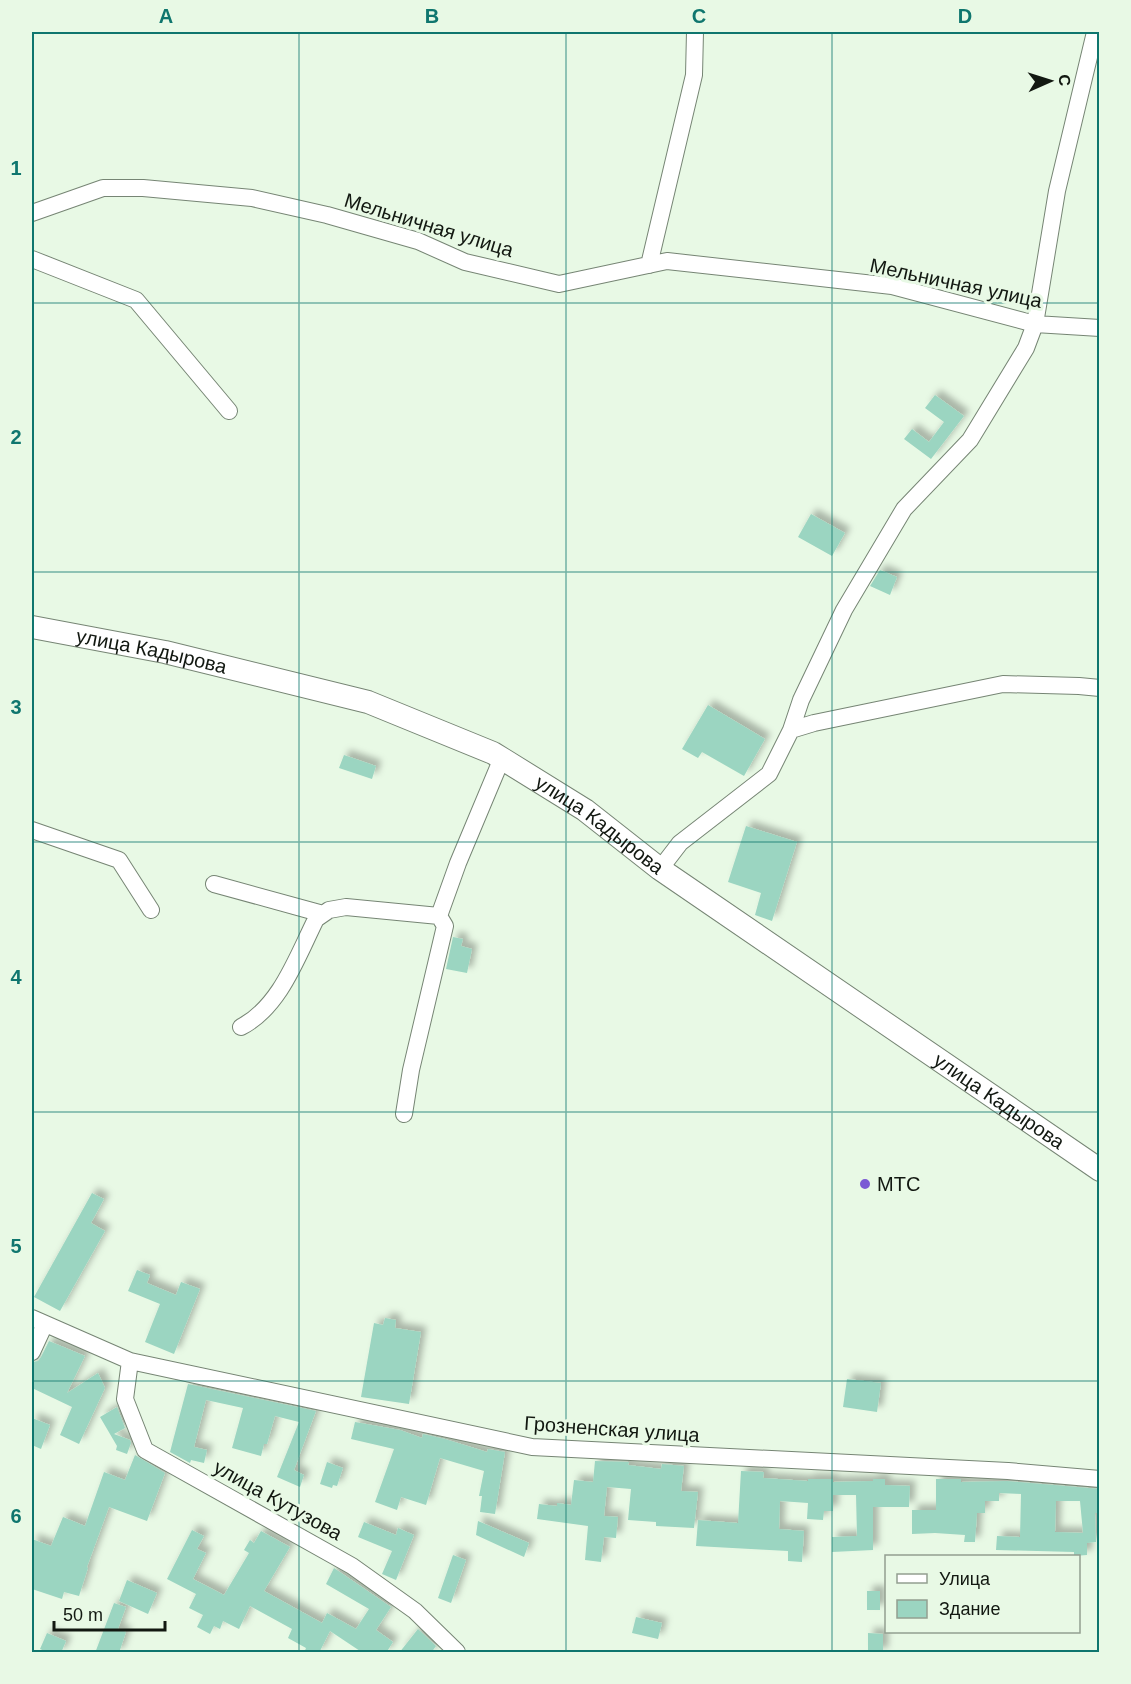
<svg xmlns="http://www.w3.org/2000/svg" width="1131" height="1684" viewBox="0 0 1131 1684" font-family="Arial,sans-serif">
<defs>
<filter id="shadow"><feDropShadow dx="5.5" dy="-5.5" stdDeviation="3" flood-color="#0004"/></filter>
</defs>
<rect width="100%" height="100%" fill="#e8f9e5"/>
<!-- building -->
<path fill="#9bd5c1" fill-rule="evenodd" filter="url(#shadow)" d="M935,395l29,21 -33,43 -27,-20 8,-10 17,13 15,-20 -19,-14z
M811,514l34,19 -13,23 -34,-19z
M880,570l17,7 -7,18 -20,-9z
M708,705l57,34 -21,37 -42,-24 -4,6 -16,-9z
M344,755l32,11 -4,13 -33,-11z
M746,826l51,16 -25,79 -17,-6 6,-22 -33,-11z
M453,937l10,2 -2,7 11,3 -5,24 -21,-4z
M92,1193l12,6 -13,24 14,8 -45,80 -26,-14z
M137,1270l13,5 -3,8 29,12 5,-13 19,7 -26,65 -29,-12 15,-38 -32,-13z
M385,1318l11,2 -1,8 26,4 -12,72 -48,-7 13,-74 9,2z
M49,1341l36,15 -18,37 31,-20 7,15 -26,56 -19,-9 12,-28 -40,-19v-26l6,-1 3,-4z
M847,1379l34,4 -4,29 -34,-5z
M188,1384l128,27 -22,59 10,5 -4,12 -23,-10 22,-55 -24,-6 -8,28h-3l-3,12 -29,-8 11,-40 -37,-8 -12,47 13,3 -3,13 -13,-3 -1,3 -20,-11z
M117,1407l8,21 -11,6 16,6 1,3 -4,11 -11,-4 1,-4 -17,-29z
M32,1418l18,7 -9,24 -9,-4z
M355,1422l45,8 22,8 1,-4 22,5 42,13 1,-3 17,3 -10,62 -15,-2 2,-16h-3l5,-25 -44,-13 -14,47 -25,-8 -4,13 -22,-8 19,-53 -43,-10z
M135,1455l30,18 -18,48 -38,-14 -22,60 1,1 -9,28 -15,-4 -2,7 -30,-10v-50l19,7 12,-29 22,9 19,-54 21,8z
M595,1461l34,1 -1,3 33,4 1,-5 22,2 -3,25 17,1 -4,36 -38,-2v-4l-28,-2 3,-31 -24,-2 -3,29 14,1 -2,21 -12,-1 -3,25 -16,-2 3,-34 -51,-7 2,-15 18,2v-3l14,2 3,-25 19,2z
M327,1462l16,6 -6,18 -4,-1 -1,3 -12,-4z
M741,1471l23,1 -1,6 45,3v-2h25v3l40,-1v-2h12v6l25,1 -1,21h-36v43l-41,2v-15l25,-1 -1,-41h-23v16h-9l-1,9 -16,-1 1,-16 -28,-2 -1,28 25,2 -2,31 -14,-1v-10l-92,-5 2,-26 40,3z
M936,1479h25v3l46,-1 93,8v24h-5l1,29 -9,1v12l-13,1v-4l-78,-2 1,-14 23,1 1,-43 -22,-1v8h-14v12h-8l-2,29h-11l1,-7 -30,-2 -23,1v-24h24zM1056,1501h24l3,32 -28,-1z
M478,1521l51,22 -5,14 -48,-22z
M364,1522l32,13 2,-7 16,7 -18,45 -14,-6 10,-23 -34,-14z
M192,1530l12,6 -7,13 9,4 -13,26 31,16 25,-42 -5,-3 6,-10 4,3 7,-12 29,16 -26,44 58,32 5,-10 29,16 13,-20 -43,-25 8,-16 57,39 -15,23 17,12 -7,11h-23l-33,-22 -11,22h-15l2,-5 -18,-10 4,-9 -42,-23 -11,23 -16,-8 -3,8 -6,-3 -4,8 -13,-7 6,-12 -14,-7 7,-14 -29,-15z
M453,1555l13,5 -15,43 -13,-5z
M127,1580l30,13 -9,21 -29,-13z
M867,1591h13v19h-13z
M114,1603l12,4 -8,22 8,3 -7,21h-24z
M636,1617l26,6 -4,16 -26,-6z
M418,1629l18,17 -5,7h-32z
M47,1633l19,8 -5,12h-12l-9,-4z
M868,1633l15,1v19h-15z"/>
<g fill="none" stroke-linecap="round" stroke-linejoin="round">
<defs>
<path id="street" d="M32,213l71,-25h40l109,10 75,17 91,26 47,21 94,22 108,-23 225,25 143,38 65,4
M32,259l104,41 93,111
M649,265l45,-190 1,-43
M791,730l10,-30 43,-90 60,-101 66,-69 56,-92 9,-24 22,-133 38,-159
M32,830l87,30 32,50
M660,869l20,-26 89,-69 22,-44 23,-7 189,-39 76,2 21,2
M214,884l109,30
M439,916l19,-53 44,-105
M241,1027c39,-20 56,-70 75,-108l13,-9 17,-3 93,9
M404,1114l7,-44 34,-144 -6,-10
M32,1318l98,43 402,86 476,24 92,8
M32,1352l13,-28
M130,1361l-5,38 20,51 207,116 63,45 42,41"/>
<g id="secondary">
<path id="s1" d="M32,627l133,25 203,50 125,51 92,57 75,59 440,301"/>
</g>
</defs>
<!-- street casing -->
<use href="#street" stroke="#768574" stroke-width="18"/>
<!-- secondary casing -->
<use href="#secondary" stroke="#768574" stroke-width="24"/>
<!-- street -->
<use href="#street" stroke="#fff" stroke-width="16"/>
<!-- secondary -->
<use href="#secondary" stroke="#fff" stroke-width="22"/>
</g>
<!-- grid -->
<path fill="none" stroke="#0f766e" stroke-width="1.5" stroke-opacity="0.55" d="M299,32v1620M566,32v1620M832,32v1620M32,303h1068M32,572h1068M32,842h1068M32,1112h1068M32,1381h1068"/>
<!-- markers -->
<circle fill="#7a5ad4" stroke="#e8f9e5" stroke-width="2" cx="865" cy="1184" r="6"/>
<g text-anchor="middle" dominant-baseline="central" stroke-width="6" stroke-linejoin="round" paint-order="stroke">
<!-- street labels -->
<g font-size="20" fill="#121811" stroke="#e8f9e5">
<text transform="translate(429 225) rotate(17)">Мельничная улица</text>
<text transform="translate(956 283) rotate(12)">Мельничная улица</text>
<text stroke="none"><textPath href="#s1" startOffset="122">улица Кадырова</textPath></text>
<text stroke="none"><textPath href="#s1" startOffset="608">улица Кадырова</textPath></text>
<text stroke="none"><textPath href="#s1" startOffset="1094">улица Кадырова</textPath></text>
<text transform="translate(612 1429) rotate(4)">Грозненская улица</text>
<text transform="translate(278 1500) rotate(29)">улица Кутузова</text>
</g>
<!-- poi labels -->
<g font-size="20" fill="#121811" stroke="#e8f9e5" text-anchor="start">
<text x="877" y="1184">МТС</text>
</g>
</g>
<!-- border -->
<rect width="1131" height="1684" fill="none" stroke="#e8f9e5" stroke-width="66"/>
<!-- legend -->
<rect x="885" y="1555" width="195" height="78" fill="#e8f9e5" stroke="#929f90" stroke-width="1.5"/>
<rect x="897" y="1574" width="30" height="9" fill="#ffffff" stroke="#929f90" stroke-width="1.5"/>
<text x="939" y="1585" font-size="18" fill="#121811">Улица</text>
<rect x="897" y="1600" width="30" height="18" fill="#9bd5c1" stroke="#929f90" stroke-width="1.5"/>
<text x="939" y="1615" font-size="18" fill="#121811">Здание</text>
<!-- north arrow -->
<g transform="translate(1050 81) rotate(87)" stroke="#e8f9e5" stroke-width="4.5" paint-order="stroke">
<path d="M0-4.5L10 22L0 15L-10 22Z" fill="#121811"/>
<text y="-9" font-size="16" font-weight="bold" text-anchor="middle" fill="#121811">С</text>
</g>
<!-- scale -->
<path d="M54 1621v9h111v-9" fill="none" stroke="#121811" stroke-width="3"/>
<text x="63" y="1621" font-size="18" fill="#121811" stroke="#e8f9e5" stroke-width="4.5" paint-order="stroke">50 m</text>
<rect x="33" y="33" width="1065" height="1618" fill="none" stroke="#0f766e" stroke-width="2"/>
<g font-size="20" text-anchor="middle" font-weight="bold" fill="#0f766e">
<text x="166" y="23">A</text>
<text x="432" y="23">B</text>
<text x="699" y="23">C</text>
<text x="965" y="23">D</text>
<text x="16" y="175">1</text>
<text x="16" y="444">2</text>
<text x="16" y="714">3</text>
<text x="16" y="984">4</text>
<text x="16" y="1253">5</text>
<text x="16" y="1523">6</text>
</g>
</svg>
